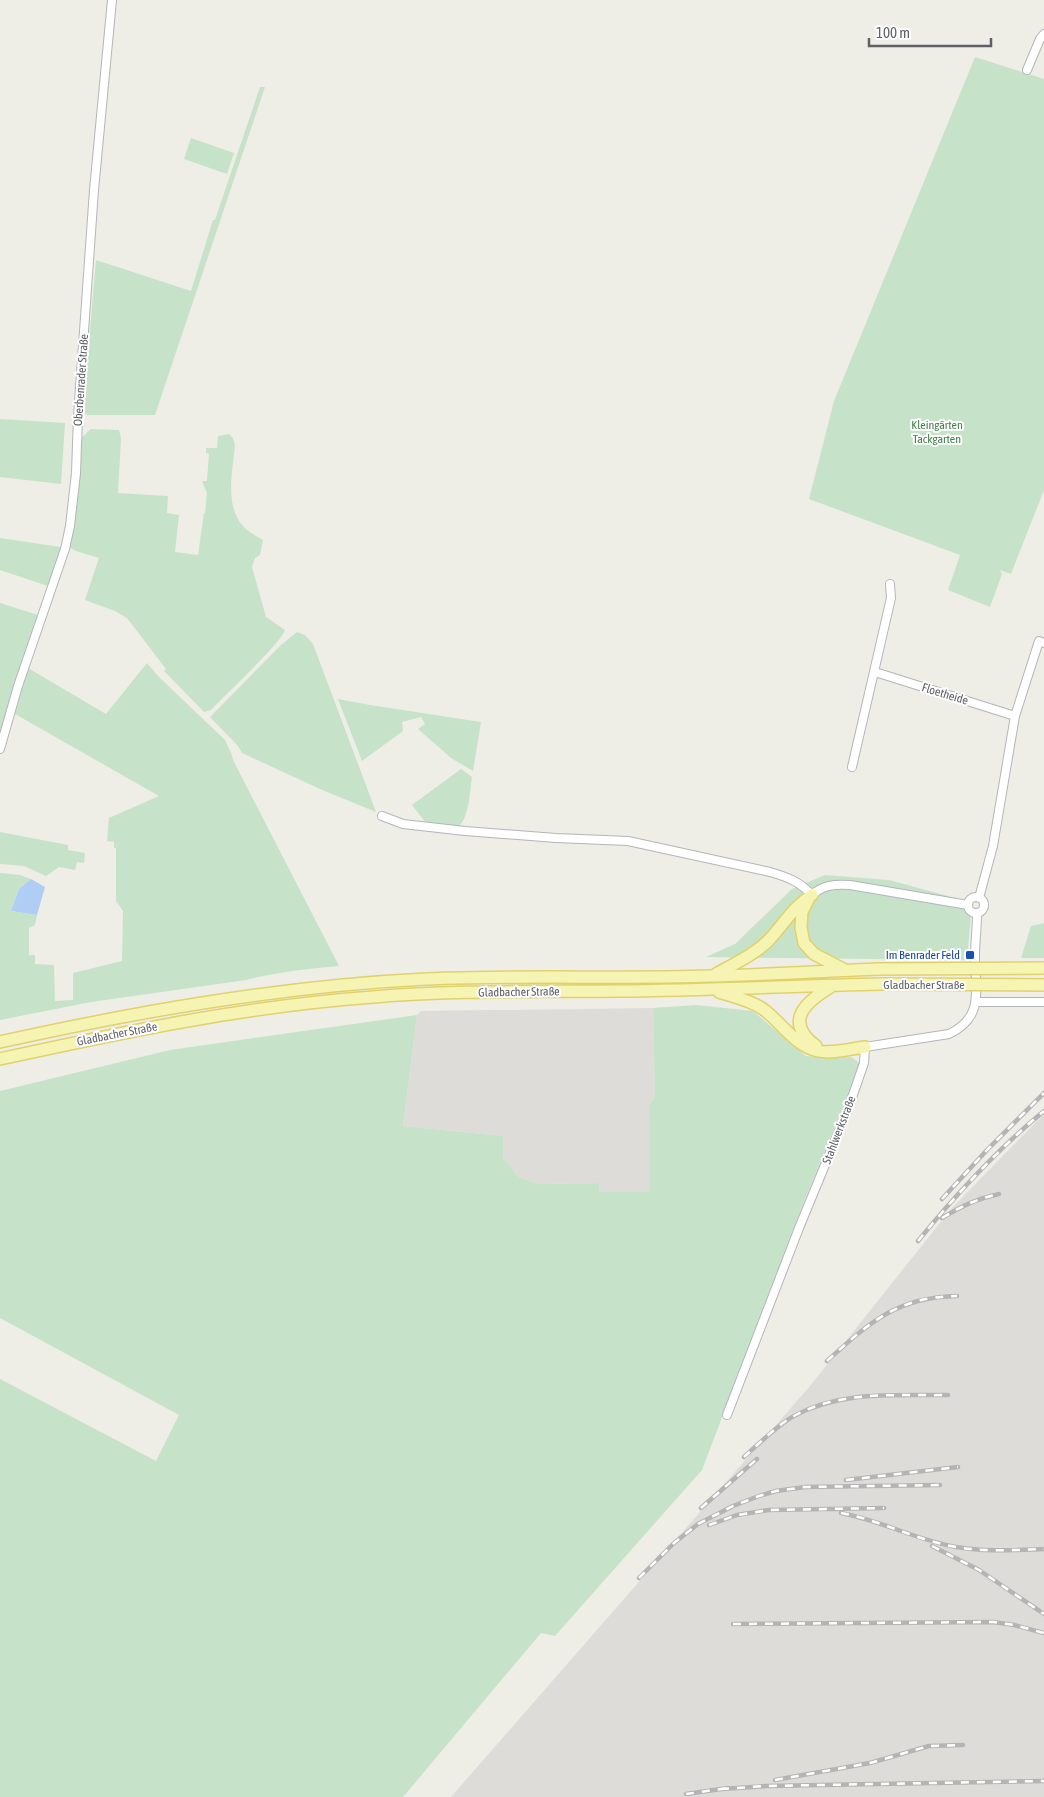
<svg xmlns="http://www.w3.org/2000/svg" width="1044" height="1797" viewBox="0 0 1044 1797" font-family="'Asap Condensed',sans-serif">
<rect width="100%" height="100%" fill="#eeede6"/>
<!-- industrial -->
<path fill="#dddcd8" d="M653,1008l2,89 -6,8 2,87h-51l-1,-9 -61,1 -19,-7 -16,-19 -1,-22 -99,-10 14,-111 4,-4z
M1044,1114v683h-593l359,-411 141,-177z"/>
<!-- green -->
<path fill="#c6e3ca" d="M975,57l69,22v411l-33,84 -11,-4 2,4 -12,33 -42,-17 12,-35 -151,-56 25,-98z
M260,87h5l-110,328h-67l-5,-3 13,-152 95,31 22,-71h2z
M191,138l43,15 -7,21 -43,-15z
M0,419l65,4 -4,61 -61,-7z
M91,429l28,1 2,8 -3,55 50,3 -1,17 12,2 -4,37 23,3 6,-42h1l2,-20 -5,-12h5l2,-27 -3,-1v-5h11l1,-12 11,-2 4,4 2,7c-2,25 -11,60 8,81 5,6 13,10 20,14l-3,15 -5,3 -3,9 14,50 19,13c-2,11 -63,68 -74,80l-7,2 -40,-41 2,-2 -39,-51 -12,-7 -30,-11 14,-42 -23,-7 -7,-4 9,-51 3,-58z
M0,538l61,9 -13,39 -48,-16z
M0,603l38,12 -38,118z
M297,632l8,3 8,9 63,168 -56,-23 -78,-36 -4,-7 -28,-29 70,-71z
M147,663l11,13 67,64 6,13 3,9 105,204c-31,3 -62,6 -93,14l-155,22 -91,18v-147l20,2 11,4 -12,10 -8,22 26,4 -2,10 -6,3v27h6v9l19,1 1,36 18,-1v-27l49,-12 1,-50 -7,-10v-53h-2v-6l-7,-1 2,-23 50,-22 -144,-82 13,-46 78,46z
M338,699l32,6 111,17 -8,49 -22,-13 -33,-29 7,-5 -4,-7 -19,5 1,9 -41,30z
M461,769l11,8c-2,13 -3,42 -14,50l-32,-4 -14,-18z
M0,832l68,13v5l17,3 -1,10 -7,-1 -2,8 -16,-3 -13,9 -22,-10 -24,-2z
M825,875l64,5 70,19 12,16 -4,45 -261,-3 29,-13 57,-55z
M1044,923v35h-23l10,-32z
M696,1005l57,6 53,45 23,2 22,-1 10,7 -56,135 -103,271 -147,166 -14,-3 -138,164h-403v-418l156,82 23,-46 -179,-97v-227l170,-41 247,-35 -14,111 100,10v22l16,19 19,7 61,-1 1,9h50l-1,-87 6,-8 -2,-89z"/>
<!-- water -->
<path fill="#afcdf5" d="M31,879l14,8 -8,28 -26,-4 8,-22z"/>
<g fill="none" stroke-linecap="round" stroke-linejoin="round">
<defs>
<path id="minor" d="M1027,70l13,-31 4,-5
M875,672l140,44
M0,749l18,-63 47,-137 5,-23 6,-53 2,-57 16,-226 18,-190
M852,767l39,-169 -1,-14
M382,816l21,8 62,7 91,7 72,3 142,31c17,5 29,9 42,23 11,-10 22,-11 38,-10l118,20
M968 905a8 8 0 1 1 16 0a8 8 0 1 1-16 0Z
M979,898l14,-52 22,-130 24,-75 5,2
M976,1002h68
M727,1415l72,-187 49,-119 16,-46 1,-16 84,-13c36,-17 26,-45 26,-77 0,-15 2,-29 2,-43"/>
<path id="primary" d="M809,898l-7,14 -1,16 3,15 10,11 29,15
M716,974c18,-10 38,-19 53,-34 16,-17 22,-31 43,-45
M719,992c15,5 31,8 44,17 18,13 32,37 55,42 15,3 32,-2 47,-4
M0,1042c140,-31 283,-56 426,-63 95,-4 190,0 285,-3 56,-1 112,-5 168,-7
M816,1046c-34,-25 -9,-45 16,-60
M0,1059c123,-27 247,-53 373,-62 82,-7 163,-5 245,-6 88,-1 175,-5 263,-7"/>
</defs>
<!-- minor casing -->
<use href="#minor" stroke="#b3b5b9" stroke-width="10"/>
<!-- primary casing -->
<use href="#primary" stroke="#e1d16c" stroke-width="14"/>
<!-- minor -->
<use href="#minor" stroke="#fff" stroke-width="8"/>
<!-- primary -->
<use href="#primary" stroke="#f6f4b3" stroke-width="11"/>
<defs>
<path id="rail" d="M942,1199l45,-49 57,-57
M942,1218c20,-12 34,-19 57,-24
M918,1241c36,-44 82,-94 126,-130
M827,1361c43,-39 70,-64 130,-65
M744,1457c16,-14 32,-31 50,-41 47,-26 102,-20 154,-21
M846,1480l112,-13
M701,1508l56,-49
M841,1513c39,7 75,27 115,34 29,5 59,3 88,2
M709,1525l28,-10 32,-5 115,-2
M932,1546l47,24 65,44
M639,1578l35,-35 24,-19 35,-18 26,-10 17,-5 29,-4 135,-2
M733,1624l260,-2 21,3 30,8
M775,1780l95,-17 59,-17 34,-1
M721,1789l45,-3 278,-5
M686,1794l42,-6"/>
</defs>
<!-- rail casing -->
<use href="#rail" stroke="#b4b4b5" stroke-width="4.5"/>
<!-- rail -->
<use href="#rail" stroke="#fff" stroke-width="2.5" stroke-dasharray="8" stroke-linecap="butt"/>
<defs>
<path id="primary-bridge" d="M879,969l165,-1
M881,984l163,1"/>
</defs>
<!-- primary-bridge casing -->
<use href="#primary-bridge" stroke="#e1d16c" stroke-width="14" stroke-linecap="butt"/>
<!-- primary-bridge -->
<use href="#primary-bridge" stroke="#f6f4b3" stroke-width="11"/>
</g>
<!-- markers -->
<rect fill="#1a4fb4" stroke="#fff" stroke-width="2" x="965" y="950" width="10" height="10" rx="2.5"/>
<g text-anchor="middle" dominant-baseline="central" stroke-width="4" stroke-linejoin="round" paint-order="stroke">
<!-- street labels -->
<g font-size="12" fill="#5e6065" stroke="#fff">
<text transform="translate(81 380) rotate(-86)">Oberbenrader Straße</text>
<text transform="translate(945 694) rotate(17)">Floetheide</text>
<text x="924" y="985">Gladbacher Straße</text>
<text transform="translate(519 992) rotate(-1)">Gladbacher Straße</text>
<text transform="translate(117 1034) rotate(-11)">Gladbacher Straße</text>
<text transform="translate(839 1130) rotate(-69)">Stahlwerkstraße</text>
</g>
<!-- park labels -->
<g font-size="12" fill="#40814c" stroke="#fff">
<text x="937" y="425">Kleingärten<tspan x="937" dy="14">Tackgarten</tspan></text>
</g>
<!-- transit labels -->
<g font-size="12" fill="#164399" stroke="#fff" text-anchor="end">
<text x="960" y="955">Im Benrader Feld</text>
</g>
</g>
<!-- scale -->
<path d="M869 38v8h122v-8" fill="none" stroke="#5e6065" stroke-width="2.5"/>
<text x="876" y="38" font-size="15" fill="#5e6065" stroke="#ffffff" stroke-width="4" paint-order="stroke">100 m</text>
</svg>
